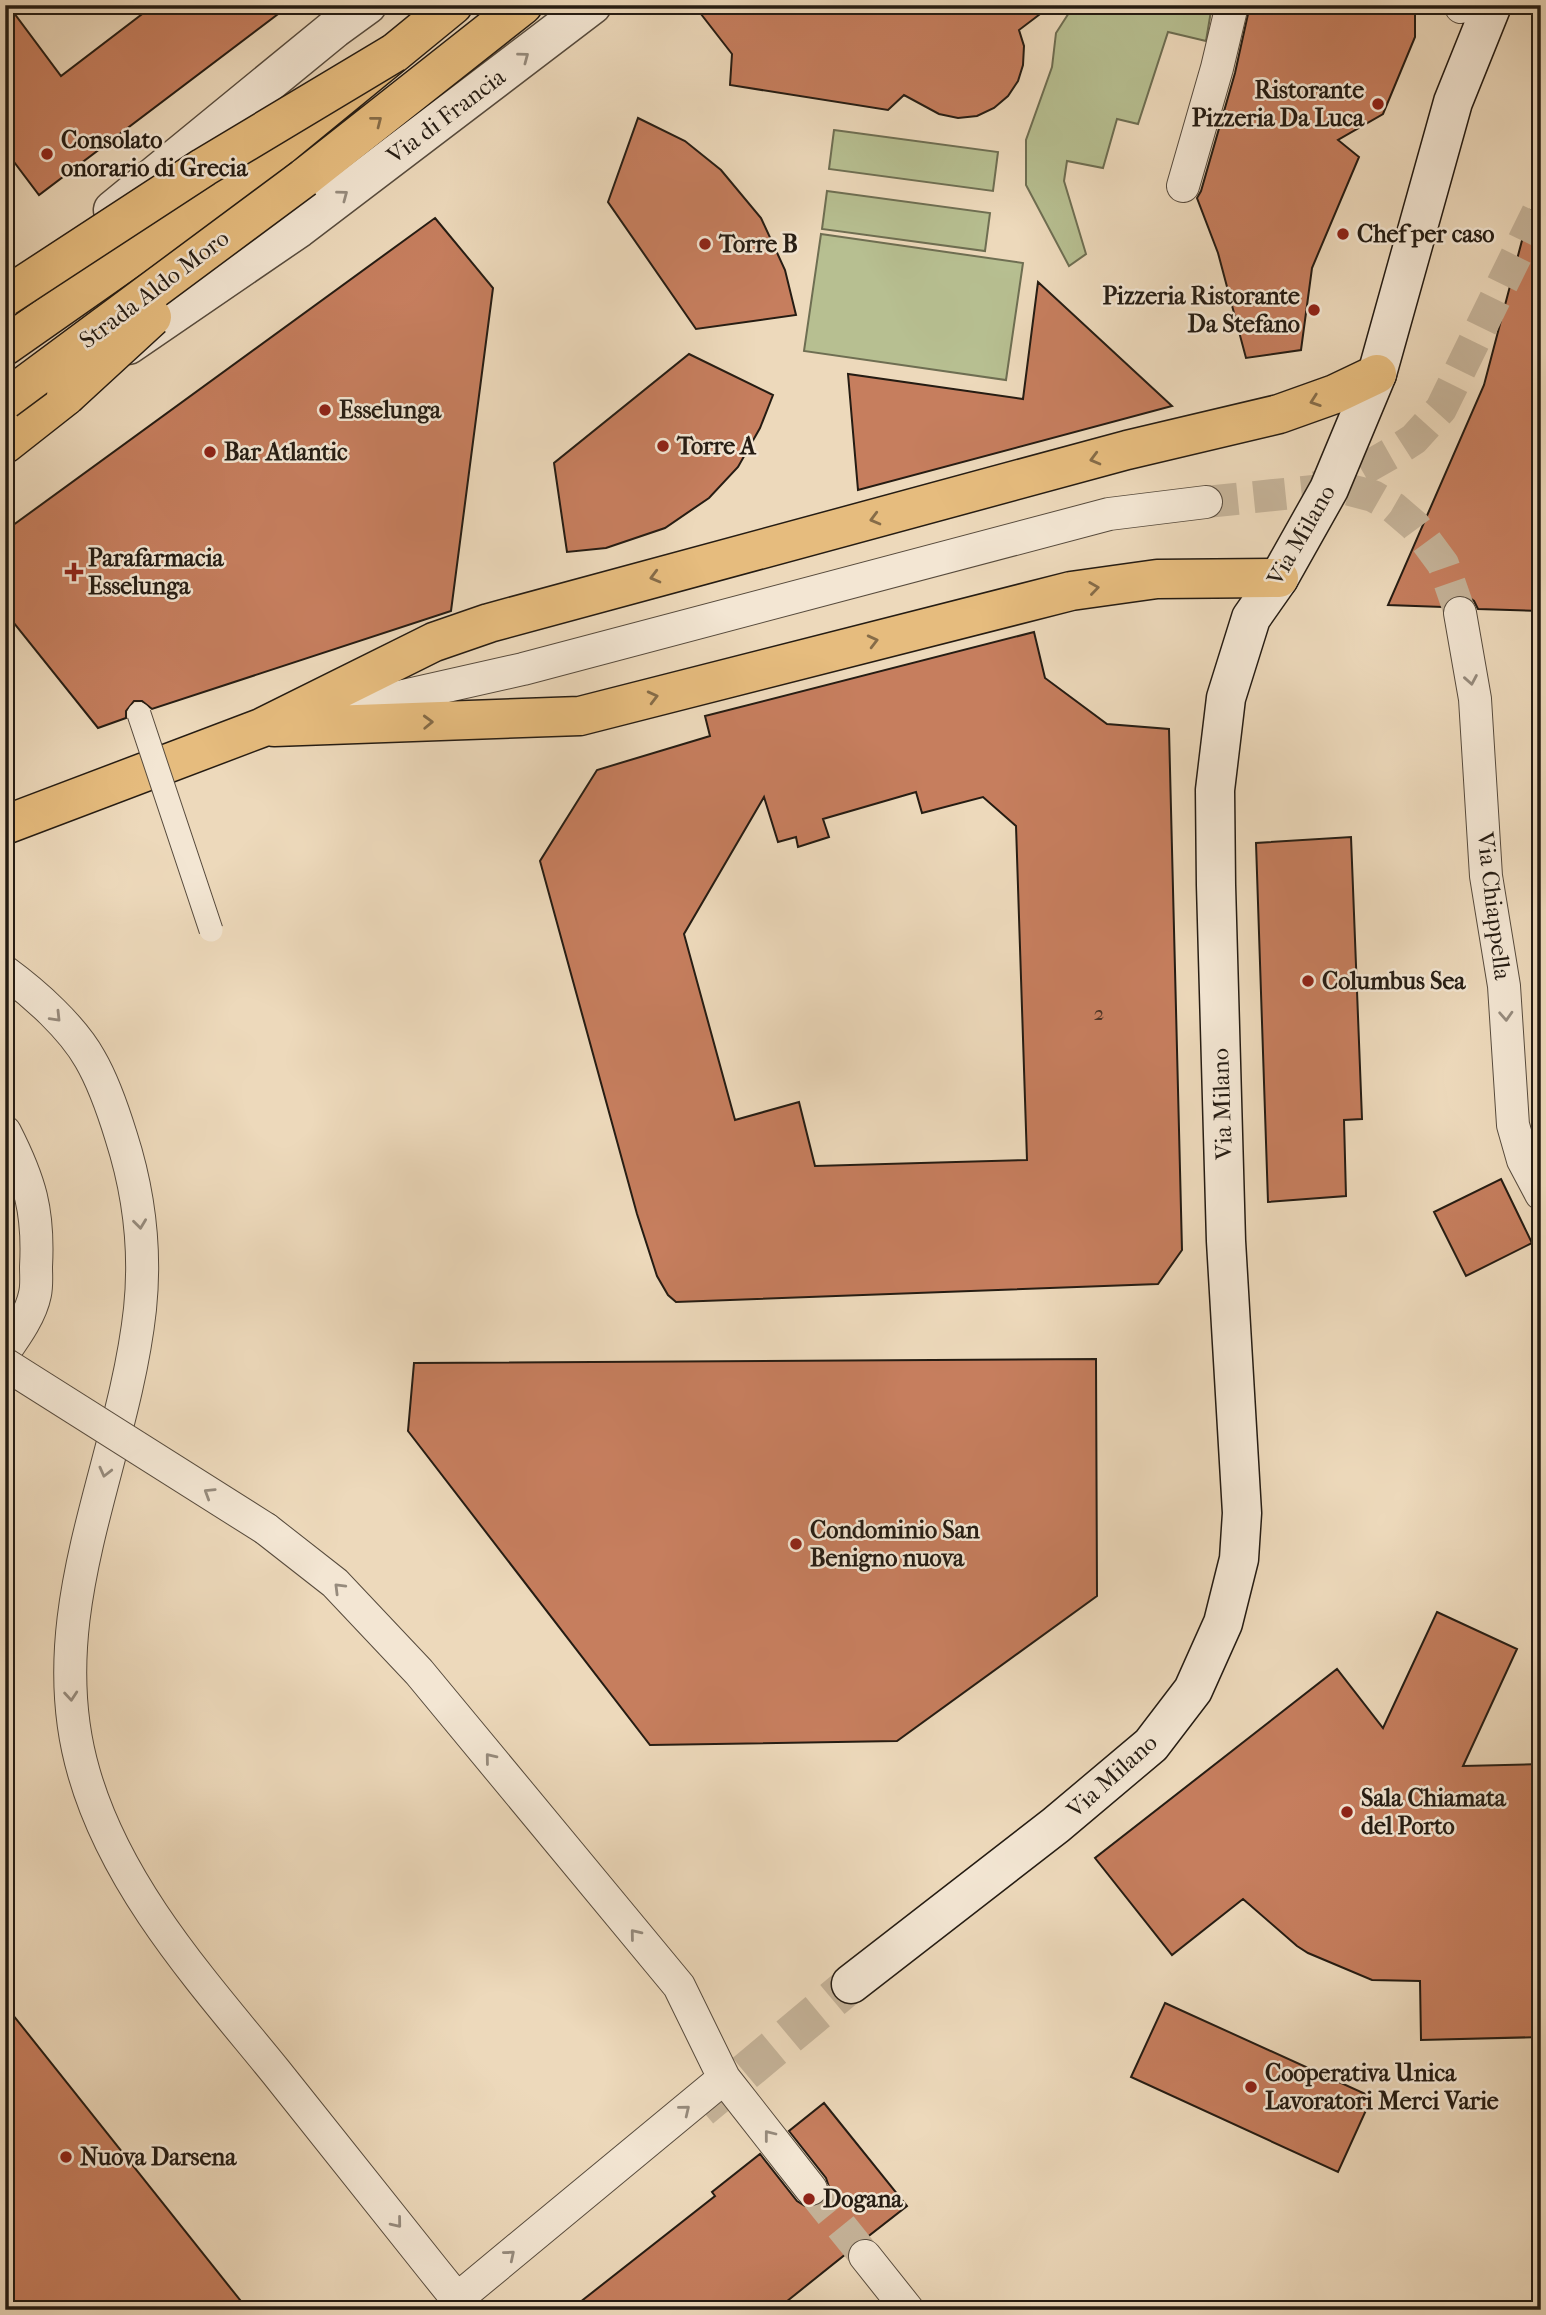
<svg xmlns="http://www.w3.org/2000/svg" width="1546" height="2315" viewBox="0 0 1546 2315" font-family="'IM FELL French Canon',serif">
<rect width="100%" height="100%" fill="#edd9bb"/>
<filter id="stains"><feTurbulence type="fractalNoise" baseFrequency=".00286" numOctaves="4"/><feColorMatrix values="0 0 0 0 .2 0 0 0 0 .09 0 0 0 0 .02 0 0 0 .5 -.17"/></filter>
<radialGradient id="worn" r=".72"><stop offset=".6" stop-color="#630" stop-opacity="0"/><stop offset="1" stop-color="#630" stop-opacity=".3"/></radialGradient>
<!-- green -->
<path fill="#b7bf91" stroke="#6e6e52" stroke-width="2" d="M1074,5h138l-6,36 -38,-9 -30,92 -21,-5 -14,49 -36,-7 -3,20 22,73 -17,12 -43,-81v-45l26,-73 4,-34z
M834,130l164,22 -5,39 -164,-22z
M827,191l163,22 -5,38 -163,-22z
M821,234l202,29 -17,117 -202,-29z"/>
<!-- building -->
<path fill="#c67e5e" stroke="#251c13" stroke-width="2" fill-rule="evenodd" d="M5,5h3l53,71 93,-71h136l-251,190 -34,-45z
M694,5h358l-33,25 5,16 -1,19 -5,16 -10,15 -14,12 -17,8 -19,2 -19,-4 -35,-19 -16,15 -158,-25 2,-31z
M1250,5h165v32l-32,77 -45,26 21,17 -47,111 -11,82 -55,8 -28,-105 -21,-55 4,-7 34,-118z
M638,118l47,23 36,29 40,48 24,52 11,45 -100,14 -88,-127z
M1530,210l11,2v399l-63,-2 -4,-8 -7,-5 -9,-1 -9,4 -6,8 -55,-2 96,-220z
M435,218l58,70 -42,323 -299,98 -10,-8h-8l-8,10v7l-28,10 -93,-116v-81z
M1038,282l134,124 -314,84 -10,-116 175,25z
M689,354l84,41 -13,33 -22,39 -29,31 -44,30 -59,20 -39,4 -13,-89z
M1034,632l11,46 62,46 62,5 13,521 -24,34 -482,18 -8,-7 -11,-19 -20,-62 -97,-353 57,-91 113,-34 -5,-20zM916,792l6,21 61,-16 33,29 11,334 -212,6 -16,-64 -64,18 -51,-186 80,-137 14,45 18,-5 2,10 31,-10 -6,-18z
M1351,837l11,282 -18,1 2,76 -78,6 -12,-359z
M1501,1179l31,64 -66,33 -32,-64z
M1096,1359l1,237 -200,145 -247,4 -242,-314 6,-68z
M1437,1612l80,37 -54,117 78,-2v273l-120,3 -1,-59 -48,-1 -64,-27 -11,-7 -54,-47 -71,56 -77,-97 242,-189 46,59z
M1165,2003l207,94 -34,75 -207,-95z
M5,2005l243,305h-243z
M824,2103l83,103 -41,32 -13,4 -6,11 -71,57h-206l145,-114 -3,-4 48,-38 37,47 8,5 8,1 10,-4 5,-8 1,-8 -3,-9 -37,-47z"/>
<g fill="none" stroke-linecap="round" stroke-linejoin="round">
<!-- minor-tunnel -->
<path stroke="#c5b399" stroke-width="32" stroke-dasharray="32 16" stroke-linecap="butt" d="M1317,487l38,-13 42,-24 17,-11 27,-30 100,-204
M1206,502l136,-14 31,8 21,12 21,18 28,38 17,49
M811,2189l54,67"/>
<!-- secondary-tunnel -->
<path stroke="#c5b399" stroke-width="38" stroke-dasharray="38 19" stroke-linecap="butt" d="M701,2109l150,-125"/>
<defs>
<path id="minor" d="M1460,5l1,2
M1183,186l34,-118 15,-63
M1460,613l15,86 11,177 18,110 9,139 10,35 18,34
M323,714l200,-45 586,-155 97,-12
M5,972c30,22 67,55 85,87 14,24 23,51 31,77 18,56 25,115 19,173 -17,157 -103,304 -56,464 33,115 118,208 192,299 63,79 126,159 190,238
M5,1132c25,49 34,79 31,135 0,8 1,18 -1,27 -4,20 -18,40 -30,57
M266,1529l69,54 84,89 260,314 45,92 87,111
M865,2256l43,54
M457,2299l267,-221"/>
<path id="tertiary" d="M113,210l221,-181 33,-24
M128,345l171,-117 293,-223"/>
<path id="secondary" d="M851,1984l205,-159 95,-80 42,-55 30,-67 16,-64 3,-46 -16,-272 -10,-356 -1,-95 11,-92 25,-80 28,-40 50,-89 48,-115 76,-272 39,-97"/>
<path id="primary" d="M274,727l306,-11 491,-125 86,-12 122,-1
M5,825l256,-97 173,-86 55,-19 638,-173 152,-36 56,-20 42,-20"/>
<path id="trunk" d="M304,178l219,-173
M5,346l221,-155 227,-186
M5,444l61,-48"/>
</defs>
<!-- minor casing -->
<use href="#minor" stroke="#574b3d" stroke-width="34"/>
<!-- tertiary casing -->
<use href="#tertiary" stroke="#574b3d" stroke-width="41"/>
<!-- secondary casing -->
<use href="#secondary" stroke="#251c13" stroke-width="41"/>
<!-- primary casing -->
<use href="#primary" stroke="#251c13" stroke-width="41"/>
<!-- trunk casing -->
<use href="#trunk" stroke="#251c13" stroke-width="41"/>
<!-- minor -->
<use href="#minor" stroke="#f3e6d3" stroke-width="32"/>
<!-- tertiary -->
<use href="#tertiary" stroke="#f3e6d3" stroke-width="38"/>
<!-- secondary -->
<use href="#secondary" stroke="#f3e6d3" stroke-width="38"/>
<!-- primary -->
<use href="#primary" stroke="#e6bc7e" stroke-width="38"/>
<!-- trunk -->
<use href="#trunk" stroke="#e6bc7e" stroke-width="38"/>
<defs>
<path id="pedestrian-bridge" d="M139,714l72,216"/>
<path id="minor-bridge" d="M5,1364l261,165"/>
<path id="trunk-bridge" d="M5,297l199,-130 190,-114
M66,396l86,-79
M5,400l299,-222"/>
</defs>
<!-- pedestrian-bridge casing -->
<use href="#pedestrian-bridge" stroke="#574b3d" stroke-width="25" stroke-linecap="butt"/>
<!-- minor-bridge casing -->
<use href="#minor-bridge" stroke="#574b3d" stroke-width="34" stroke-linecap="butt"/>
<!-- trunk-bridge casing -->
<use href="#trunk-bridge" stroke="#251c13" stroke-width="41" stroke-linecap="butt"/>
<!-- pedestrian-bridge -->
<use href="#pedestrian-bridge" stroke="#f3e6d3" stroke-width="23"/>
<!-- minor-bridge -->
<use href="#minor-bridge" stroke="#f3e6d3" stroke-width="32"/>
<!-- trunk-bridge -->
<use href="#trunk-bridge" stroke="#e6bc7e" stroke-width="38"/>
</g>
<!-- one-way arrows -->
<defs><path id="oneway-chevron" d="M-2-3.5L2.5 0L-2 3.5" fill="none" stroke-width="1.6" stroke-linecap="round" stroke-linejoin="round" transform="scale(1.75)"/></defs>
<g stroke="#968b7d">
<use href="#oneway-chevron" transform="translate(524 57) rotate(-37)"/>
<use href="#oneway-chevron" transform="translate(343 195) rotate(-37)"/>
<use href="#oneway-chevron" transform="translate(1471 680) rotate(80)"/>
<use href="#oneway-chevron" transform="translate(1506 1016) rotate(87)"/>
<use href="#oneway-chevron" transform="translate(56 1017) rotate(46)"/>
<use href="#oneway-chevron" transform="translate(140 1224) rotate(83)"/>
<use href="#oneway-chevron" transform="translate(105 1472) rotate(104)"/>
<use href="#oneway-chevron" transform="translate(209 1493) rotate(-148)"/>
<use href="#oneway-chevron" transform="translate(339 1588) rotate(-135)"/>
<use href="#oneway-chevron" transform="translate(71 1696) rotate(85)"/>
<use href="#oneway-chevron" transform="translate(490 1758) rotate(-129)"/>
<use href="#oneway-chevron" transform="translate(635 1934) rotate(-129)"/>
<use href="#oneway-chevron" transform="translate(685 2110) rotate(-39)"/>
<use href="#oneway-chevron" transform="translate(769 2135) rotate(-128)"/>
<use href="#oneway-chevron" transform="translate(397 2223) rotate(51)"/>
<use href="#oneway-chevron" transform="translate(510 2255) rotate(-40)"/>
</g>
<g stroke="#866c48">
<use href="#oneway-chevron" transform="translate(377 121) rotate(-38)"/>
<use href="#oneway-chevron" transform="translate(1315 401) rotate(161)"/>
<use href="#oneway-chevron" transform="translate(1095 459) rotate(165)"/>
<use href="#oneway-chevron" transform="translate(875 519) rotate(165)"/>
<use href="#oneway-chevron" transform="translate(655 577) rotate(165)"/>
<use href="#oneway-chevron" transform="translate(1094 588) rotate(-8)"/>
<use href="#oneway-chevron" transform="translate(873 641) rotate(-14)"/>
<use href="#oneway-chevron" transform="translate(653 697) rotate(-14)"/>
<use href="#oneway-chevron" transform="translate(428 722) rotate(-2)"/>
</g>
<!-- markers -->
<g fill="#8f2418" stroke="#f3e6d3" stroke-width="2.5">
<circle cx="1378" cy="104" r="7"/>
<circle cx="47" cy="154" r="7"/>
<circle cx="1343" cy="234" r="7"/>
<circle cx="705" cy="244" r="7"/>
<circle cx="1314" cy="310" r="7"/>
<circle cx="325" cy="410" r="7"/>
<circle cx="663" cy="446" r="7"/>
<circle cx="210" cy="452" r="7"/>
<path d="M70.5 561.5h7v7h7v7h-7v7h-7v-7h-7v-7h7z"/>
<circle cx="1308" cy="981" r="7"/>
<circle cx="796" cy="1544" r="7"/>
<circle cx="1347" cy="1812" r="7"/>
<circle cx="1251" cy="2087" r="7"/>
<circle cx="66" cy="2157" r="7"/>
<circle cx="809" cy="2199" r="7"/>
</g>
<g text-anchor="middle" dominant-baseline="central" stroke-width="5" stroke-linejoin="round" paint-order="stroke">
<!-- number labels -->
<g font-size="21" fill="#4d3426">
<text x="1099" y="1013">2</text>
</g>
<!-- poi labels -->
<g font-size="24" font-weight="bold" fill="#251c13" stroke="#f3e6d3" text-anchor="start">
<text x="1364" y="90" text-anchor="end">Ristorante<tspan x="1364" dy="28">Pizzeria Da Luca</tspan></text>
<text x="61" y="140">Consolato<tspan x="61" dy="28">onorario di Grecia</tspan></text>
<text x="1357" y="234">Chef per caso</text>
<text x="719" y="244">Torre B</text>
<text x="1300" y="296" text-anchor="end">Pizzeria Ristorante<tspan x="1300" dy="28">Da Stefano</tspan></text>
<text x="339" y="410">Esselunga</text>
<text x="677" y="446">Torre A</text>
<text x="224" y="452">Bar Atlantic</text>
<text x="88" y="558">Parafarmacia<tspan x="88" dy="28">Esselunga</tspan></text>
<text x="1322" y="981">Columbus Sea</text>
<text x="810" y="1530">Condominio San<tspan x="810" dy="28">Benigno nuova</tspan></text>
<text x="1361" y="1798">Sala Chiamata<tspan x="1361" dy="28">del Porto</tspan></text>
<text x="1265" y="2073">Cooperativa Unica<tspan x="1265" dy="28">Lavoratori Merci Varie</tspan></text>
<text x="80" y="2157">Nuova Darsena</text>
<text x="823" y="2199">Dogana</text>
</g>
<!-- street labels -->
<g font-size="24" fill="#251c13" stroke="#f3e6d3">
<text transform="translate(446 116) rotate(-37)">Via di Francia</text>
<text transform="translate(154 289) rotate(-37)">Strada Aldo Moro</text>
<text transform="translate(1301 535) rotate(-60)">Via Milano</text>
<text transform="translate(1494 906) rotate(83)">Via Chiappella</text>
<text transform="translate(1222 1104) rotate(-92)">Via Milano</text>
<text transform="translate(1112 1776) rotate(-42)">Via Milano</text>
</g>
</g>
<!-- margin -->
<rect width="1546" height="2315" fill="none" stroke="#edd9bb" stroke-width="28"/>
<rect x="7" y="7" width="1532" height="2301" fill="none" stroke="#251c13" stroke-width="3.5"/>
<rect x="14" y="14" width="1518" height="2287" fill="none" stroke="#251c13" stroke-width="2"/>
<rect width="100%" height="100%" filter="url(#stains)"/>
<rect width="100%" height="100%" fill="url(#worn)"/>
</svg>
